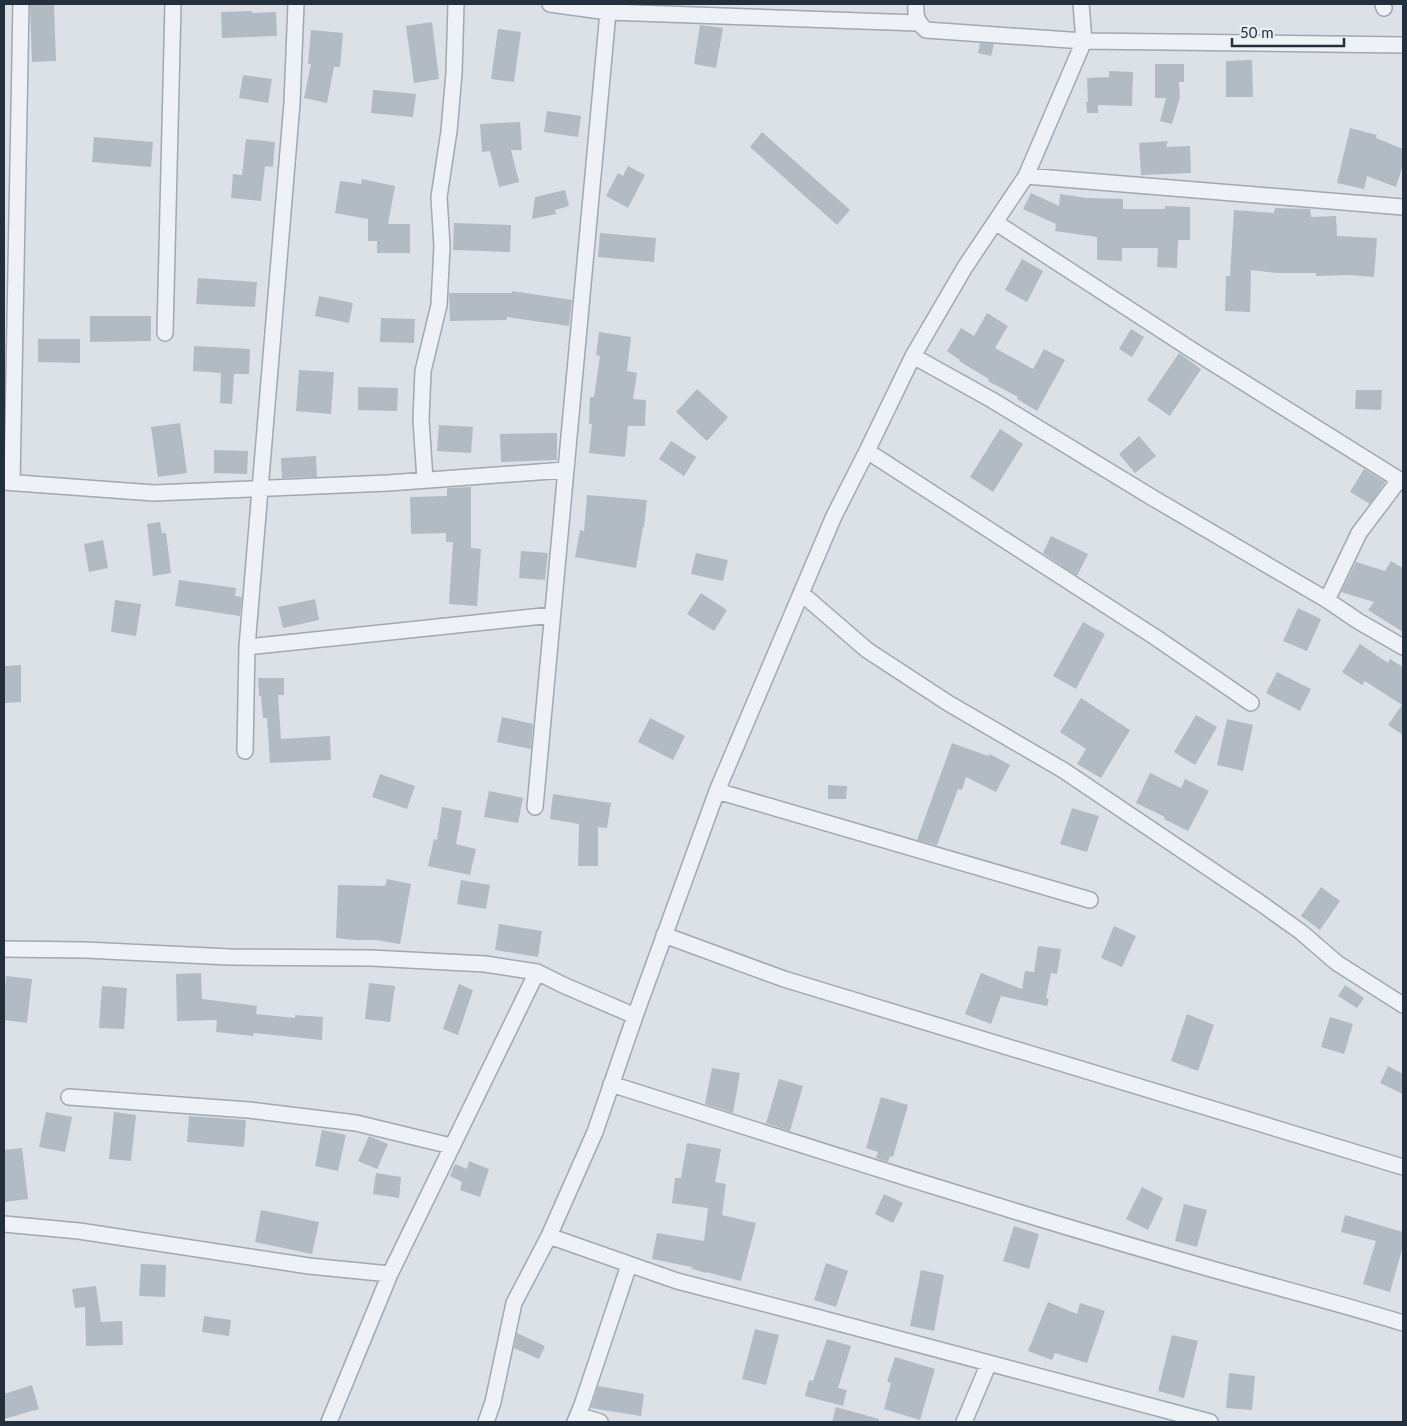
<svg xmlns="http://www.w3.org/2000/svg" width="1407" height="1426" viewBox="0 0 1407 1426" font-family="Lato,sans-serif">
<rect width="100%" height="100%" fill="#dbe1e7"/>
<!-- building -->
<path fill="#b2bac4" d="M30,4h24l2,57 -24,1z
M252,11v2l24,-1 1,24 -55,2 -1,-26z
M432,22l7,57 -25,4 -8,-57z
M700,25l23,3 -7,40 -22,-4z
M498,29l23,3 -7,50 -23,-3z
M311,30l32,3 -3,34h-6l-7,36 -23,-5 7,-34h-3z
M980,43l14,1 -3,12 -13,-3z
M1252,60l1,37h-27v-36z
M1155,64h29v18h-5l1,15 -8,27 -12,-3 6,-23h-11z
M1109,71l24,1 -1,34 -34,-1v8h-11l-1,-11h2l-1,-24 22,-1z
M243,75l29,4 -4,24 -29,-5z
M373,90l43,4 -3,23 -42,-4z
M547,111l34,5 -3,21 -34,-5z
M520,122l2,28h-11l8,32 -20,5 -9,-36 -8,1 -2,-28z
M1350,128l27,7 -1,3 27,11v16l-7,22 -29,-11 -3,13 -27,-6z
M762,132l88,78 -13,15 -87,-78z
M94,137l59,5 -2,25 -59,-5z
M246,139l29,3 -2,25 -8,-1 -4,35 -30,-3 2,-24 9,1z
M1168,141l-2,6 24,-1 1,27 -50,2 -2,-32z
M628,166l17,9 -17,33 -22,-12 12,-23 5,3z
M362,179l33,7 -7,38h22v29h-33v-12h-9v-22l-33,-6 5,-32 21,3z
M565,190l4,16 -14,4 1,4 -24,5 3,-22z
M1031,193l28,13 1,-12 27,4 36,1v10h42v-3l25,1v33h-12l-1,28 -20,-1 1,-19h-36v13l-25,-1v-23l-42,-6 1,-7 -33,-15z
M1275,208l35,1 1,8 25,-1 1,20 40,2 -3,39 -25,-2 -33,1v-3h-39l-26,-3 -1,42 -25,-1 1,-35h4l4,-66 40,3z
M454,223l57,2 -1,27 -57,-2z
M600,233l56,5 -2,24 -56,-5z
M1022,259l21,12 -16,31 -22,-12z
M198,278l59,4 -2,25 -59,-3z
M512,291l60,9 -3,26 -62,-9v3l-57,1 -1,-28h63z
M319,296l34,7 -4,20 -34,-7z
M987,313l21,13 -13,22 38,21 11,-20 21,11 -28,51 -20,-12 1,-2 -30,-16 1,-2 -30,-18 1,-1 -13,-9 14,-23 13,8z
M90,316h61v25l-61,1z
M381,318l34,1 -1,24 -34,-1z
M1131,329l13,8 -12,20 -13,-8z
M599,332l32,5 -4,34 10,2 -4,26 13,1 -1,26h-17l-3,31 -36,-4 3,-29h-3l1,-27h4l6,-41 -4,-1z
M38,339h42v24l-42,-1z
M194,346l56,3 -1,25h-15l-2,30 -12,-1 1,-30 -28,-2z
M1179,353l22,16 -31,47 -23,-16z
M299,370l35,2 -3,42 -35,-3z
M358,387l40,1 -1,23 -39,-1z
M697,389l31,28 -21,24 -31,-29z
M1356,390h26l-1,20 -26,-1z
M180,423l7,50 -29,4 -7,-50z
M439,425l34,2 -2,26 -34,-2z
M1000,429l23,15 -30,48 -23,-15z
M557,433v27l-56,2 -1,-28z
M1139,436l17,20 -21,17 -16,-19z
M671,441l25,16 -12,19 -25,-17z
M214,450l34,1 -1,23 -33,-1z
M316,456l1,21 -35,1 -1,-20z
M1364,469l21,13 -15,22 -20,-12z
M471,487v61l10,1 -4,57 -28,-2 4,-62h-7v-9l-35,1 -1,-37 37,-1v-8z
M587,495l60,5 -3,27h-1l-7,41 -61,-11 5,-27 4,1z
M160,522l2,11h4l5,40 -18,3 -6,-52z
M1051,536l37,18 -11,22 -34,-23z
M103,540l5,28 -19,4 -5,-28z
M521,551l27,2 -3,27 -26,-2z
M696,553l32,7 -5,21 -32,-7z
M1391,561l12,7v64l-35,-22 6,-8 -33,-10 15,-30 29,9z
M179,580l57,8 -1,8 7,1 -2,19 -65,-10z
M701,593l26,17 -13,21 -27,-17z
M315,599l4,21 -36,8 -5,-21z
M115,600l26,4 -5,32 -25,-4z
M1298,608l23,11 -14,32 -24,-10z
M1083,622l22,12 -29,55 -23,-13z
M1360,644l28,19 2,-4 13,8v68l-15,-10 14,-20 -37,-24 -3,4 -20,-13z
M21,665v37l-17,1v-37z
M1277,672l34,17 -11,22 -34,-18z
M258,678h26v17h-6l3,44 49,-3 1,24 -61,3 -3,-45h-4l-2,-22h-2z
M1081,698l49,32 -29,48 -24,-14 9,-15 -26,-17z
M1196,715l21,12 -22,38 -21,-13z
M502,717l31,7 -2,25 -34,-7z
M650,718l35,18 -12,24 -35,-18z
M1227,719l26,6 -10,46 -26,-6z
M952,743l36,13 2,-2 20,11 -14,27 -30,-15 -4,13 -4,-1 -21,56 -20,-5z
M1150,773l31,15 4,-9 24,12 -21,40 -24,-12 1,-2 -29,-14z
M380,774l35,12 -8,23 -35,-12z
M828,785l19,1 -1,13h-18z
M489,791l34,7 -5,25 -34,-6z
M553,794l58,9 -4,25 -9,-1v39h-20l1,-42 -29,-5z
M442,807l20,4 -6,33 20,5 -6,26 -42,-9 6,-27 3,1z
M1072,808l27,8 -12,36 -27,-8z
M387,879l24,5 -11,60 -24,-4h-21l-19,-2 2,-53 47,1z
M461,880l29,5 -4,24 -29,-5z
M1321,887l19,14 -20,29 -19,-14z
M499,924l43,7 -4,26 -43,-7z
M1114,926l22,10 -14,31 -21,-9z
M1038,946l23,3 -4,25 -6,-1 -5,25 3,1 -2,7 -46,-10 -10,28 -26,-10 16,-41 41,16 3,-18 9,1z
M201,973l1,26 55,7 -1,8 39,4v-3l28,2 -1,23 -68,-7 -1,3 -37,-4 1,-12 -40,1 -1,-47z
M6,976l26,3 -5,44 -23,-3v-23z
M369,983l26,3 -5,36 -25,-3z
M459,984l14,6 -15,45 -15,-6z
M1345,985l19,13 -7,10 -19,-12z
M102,986l25,2 -3,41 -25,-1z
M1187,1014l27,11 -16,46 -27,-10z
M1330,1017l23,7 -9,30 -23,-7z
M1388,1066l15,8v20l-23,-11z
M712,1068l28,5 -7,40 -28,-9z
M779,1079l24,7 -13,45 -24,-8z
M881,1097l27,8 -15,52 -3,-1 -2,6 -12,-4 2,-6 -12,-4z
M46,1112l26,5 -7,35 -26,-5z
M114,1112l22,3 -5,46 -22,-2z
M189,1116l57,4 -2,27 -57,-5z
M322,1130l24,5 -8,36 -23,-5z
M369,1136l19,8 -11,25 -19,-8z
M687,1143l34,6 -6,33 11,2 -4,31 34,8 -15,58 -35,-9v1l-14,-4v-2l-40,-8 5,-26 47,8 4,-33 -36,-5 3,-25h6z
M22,1148l6,51 -23,3 -1,-52z
M469,1161l20,8 -9,28 -20,-7 2,-8 -12,-6 5,-12 12,5z
M376,1173l25,4 -2,21 -26,-4z
M1142,1187l21,11 -15,32 -22,-11z
M884,1194l19,9 -10,20 -18,-9z
M1184,1204l23,6 -10,37 -22,-6z
M261,1210l58,12 -7,32 -57,-12z
M1345,1215l58,17v14l-13,46 -27,-8 13,-43 -35,-9z
M1014,1226l25,8 -10,35 -26,-8z
M826,1263l22,8 -12,36 -22,-7z
M141,1264l25,1 -1,32 -26,-1z
M921,1270l23,5 -10,56 -24,-5z
M96,1286l5,36 21,-1 1,24 -37,1 -1,-39 -10,1 -3,-19z
M1048,1302l29,12 3,-11 25,8 -18,52 -32,-10 -3,7 -24,-9z
M204,1316l27,4 -2,16 -27,-4z
M755,1329l24,6 -13,50 -24,-6z
M517,1333l28,13 -6,13 -25,-11z
M1172,1335l26,6 -14,57 -26,-7z
M827,1339l24,7 -13,42 9,2 -4,16 -38,-10 4,-16 4,1z
M895,1357l40,12 -15,51 -36,-11 7,-26 -4,-1z
M1229,1373l26,3 -3,34 -26,-2z
M32,1385l7,24 -35,10v-25z
M598,1386l46,8 -3,22 -50,-8z
M836,1407l43,12 -1,3h-46z"/>
<g fill="none" stroke-linecap="round" stroke-linejoin="round">
<defs>
<path id="street" d="M550,4l58,8 310,11
M916,4c-1,12 1,18 10,26l158,11 319,4
M1383,4l1,4
M1026,176l377,31
M995,222l197,128 211,132
M165,333l8,-329
M913,356l79,44 161,98 174,102 31,21 45,26
M867,451l288,186 96,66
M425,480l-4,-60 2,-49 16,-66 3,-59 -3,-49 10,-66 5,-58 2,-69
M4,482l150,11 234,-10 177,-13
M12,482l9,-478
M801,593l66,57 81,53 115,67 196,132 42,30 36,31 66,42
M1327,600l32,-67 40,-53
M247,647l305,-32
M245,751l2,-104 45,-544 4,-99
M717,791l373,109
M535,807l73,-795
M664,935l120,44 619,188
M4,949l81,1 145,7 141,1 114,6 52,8
M635,1016l-40,116 -46,104 128,45 139,36 394,105
M611,1084c192,61 383,123 576,178 72,21 145,39 216,61
M69,1097l180,13 107,13 95,23
M4,1224l75,7 230,35 81,8
M578,1415l22,7
M329,1422l61,-148 147,-302 26,13 72,31 82,-225 117,-275 33,-65 46,-95 52,-89 61,-91 58,-135 -3,-37
M486,1422l7,-20 21,-99 35,-67
M575,1422l7,-17 47,-140
M964,1422l25,-59"/>
</defs>
<!-- street casing -->
<use href="#street" stroke="#a0a8b1" stroke-width="18"/>
<!-- street -->
<use href="#street" stroke="#eef1f5" stroke-width="15"/>
</g>
<!-- border -->
<rect width="1407" height="1426" fill="none" stroke="#242f3e" stroke-width="10"/>
<!-- scale -->
<path d="M1232 38v8h112v-8" fill="none" stroke="#242f3e" stroke-width="2.5"/>
<text x="1240" y="38" font-size="15" fill="#242f3e" stroke="#ebeff5" stroke-width="4" paint-order="stroke">50 m</text>
</svg>
